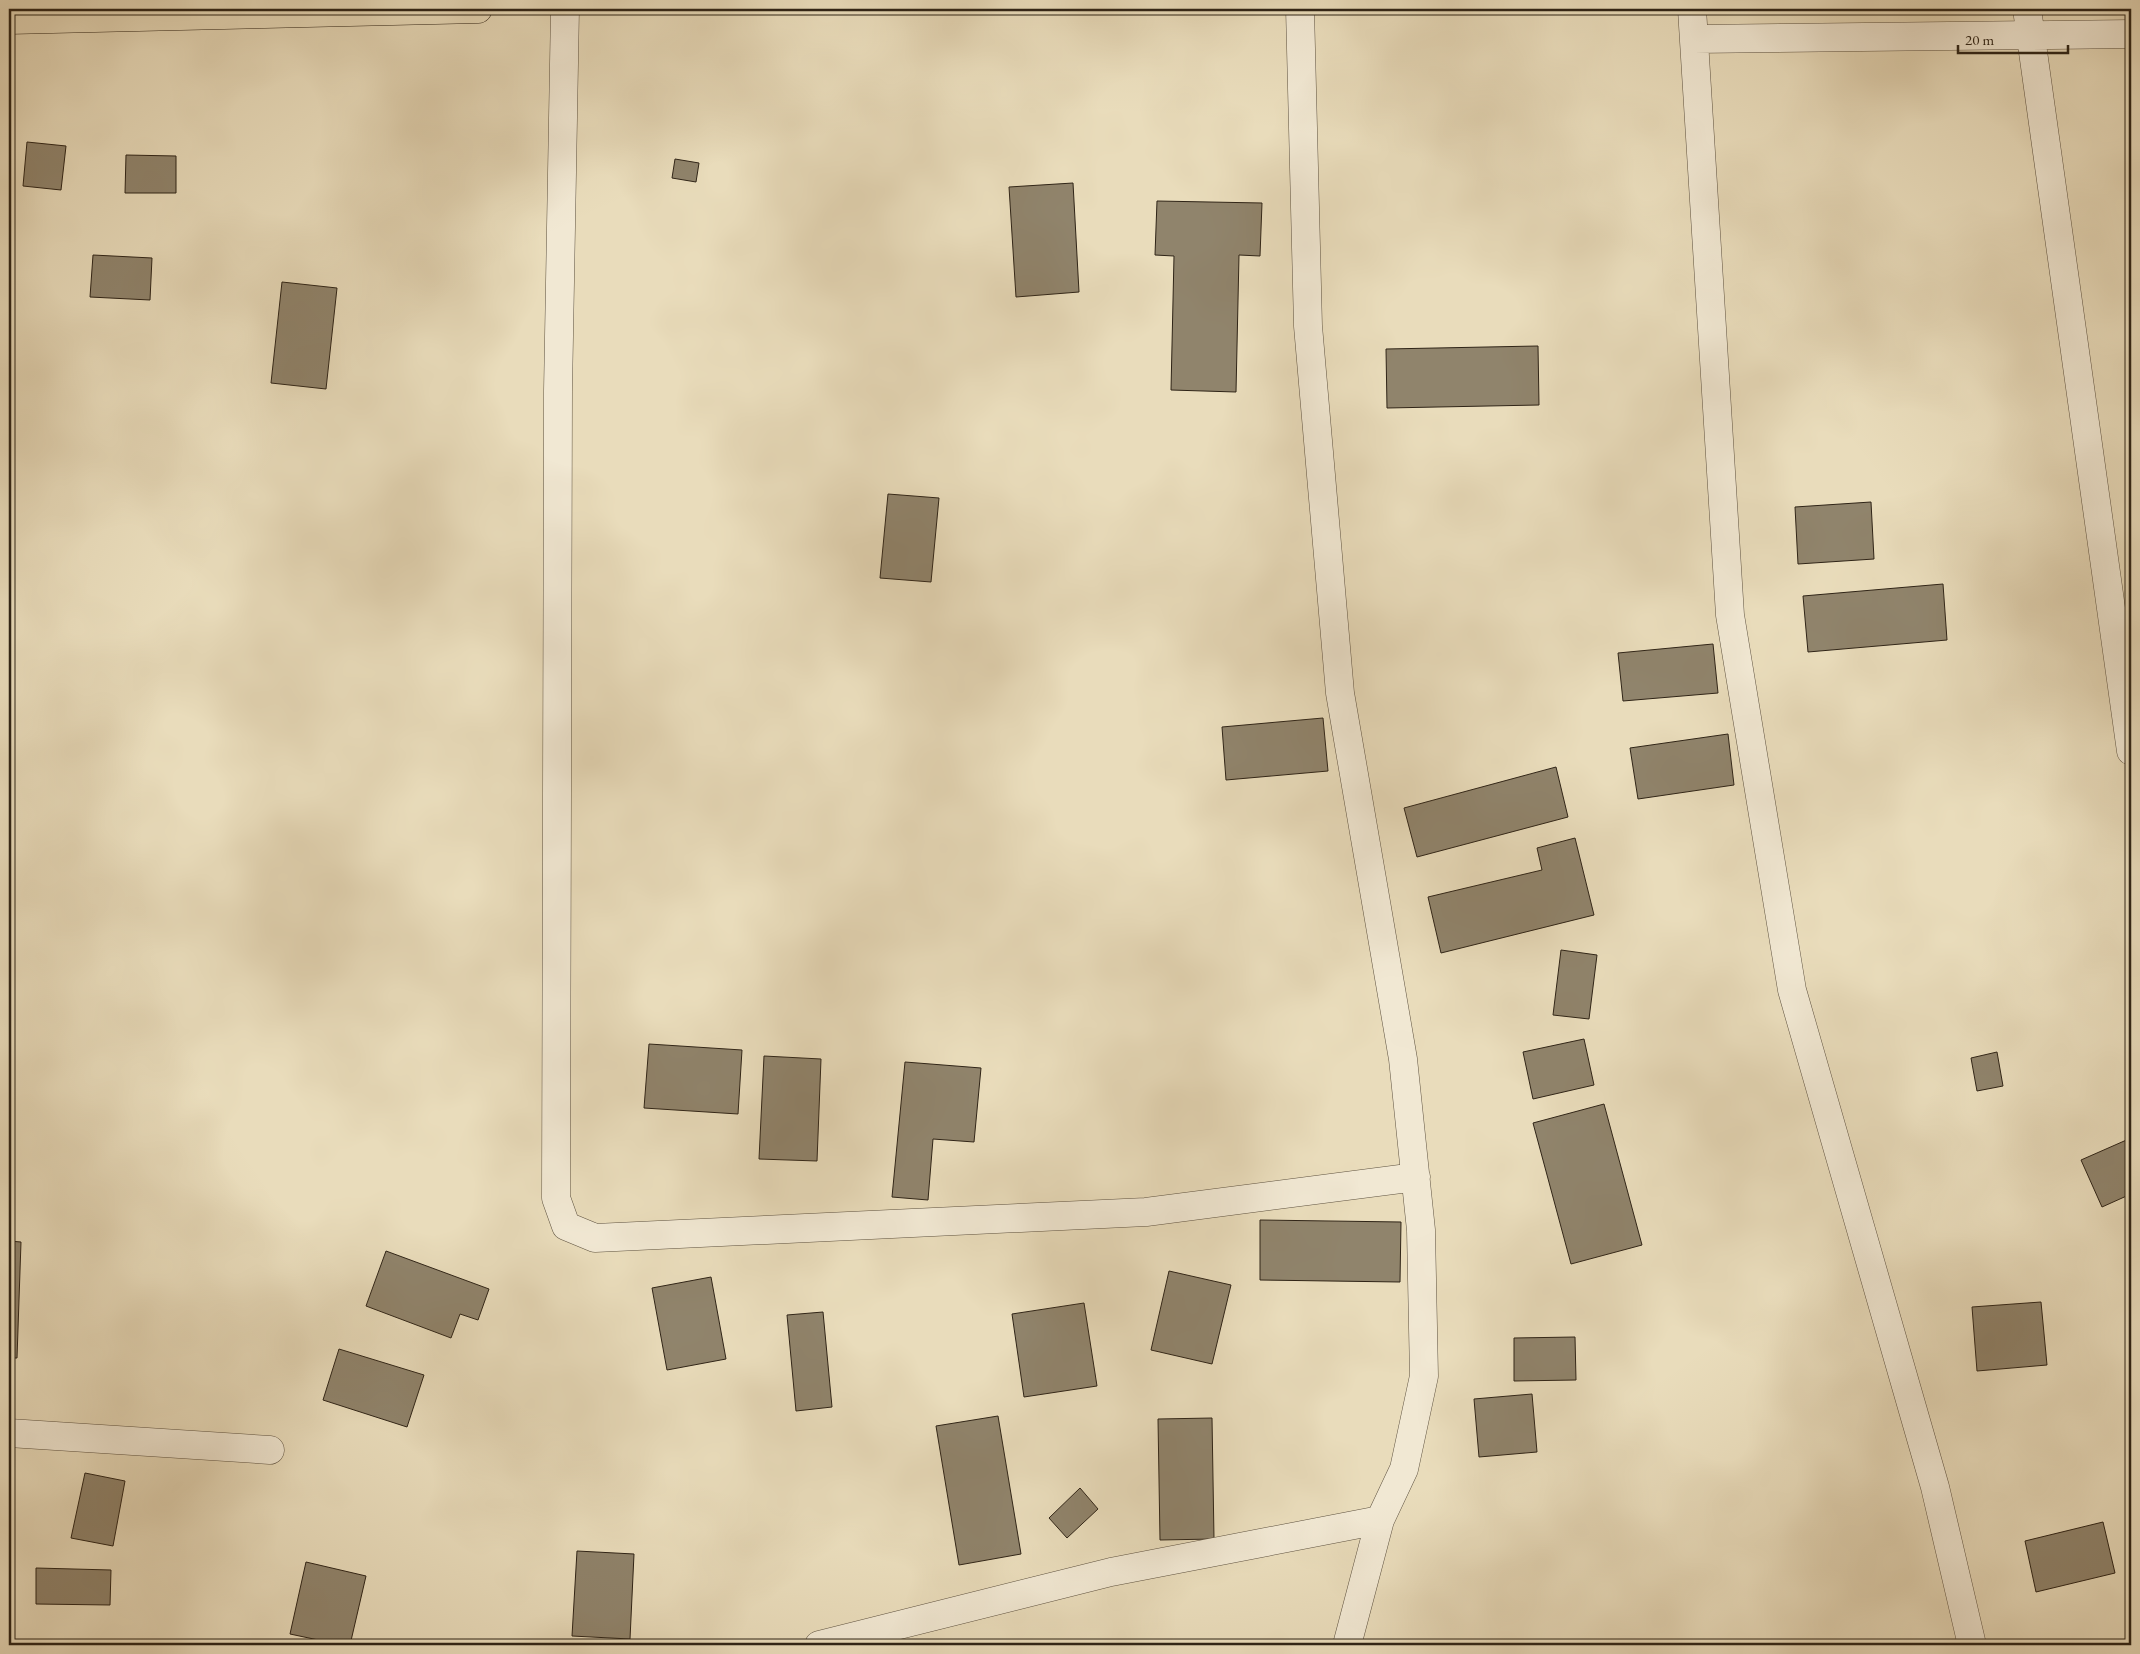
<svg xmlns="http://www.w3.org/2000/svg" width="2140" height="1654" viewBox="0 0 2140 1654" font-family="'EB Garamond',serif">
<rect width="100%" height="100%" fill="#e9dcbb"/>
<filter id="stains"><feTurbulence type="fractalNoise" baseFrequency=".004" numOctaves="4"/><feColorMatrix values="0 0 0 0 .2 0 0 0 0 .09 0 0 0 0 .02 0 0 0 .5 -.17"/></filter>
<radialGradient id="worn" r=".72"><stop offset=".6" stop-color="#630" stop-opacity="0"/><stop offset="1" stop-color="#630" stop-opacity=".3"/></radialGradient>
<!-- building -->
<path fill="#90846c" stroke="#2f2417" d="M27,142l39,4 -5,44 -38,-4z
M126,155l50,1v37h-51z
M675,159l24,4 -3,19 -24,-4z
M1073,183l6,109 -63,5 -7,-110z
M1157,201l105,2 -2,53 -21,-1 -3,137 -65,-2 3,-134 -19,-1z
M93,255l59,3 -2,42 -60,-3z
M282,282l55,6 -11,101 -55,-6z
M1538,346l1,59 -152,3 -1,-59z
M888,494l51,4 -8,84 -51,-4z
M1871,502l3,57 -76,5 -3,-57z
M1943,584l4,56 -139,12 -5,-56z
M1713,644l5,49 -95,8 -5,-48z
M1323,718l5,53 -102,9 -4,-53z
M1728,734l6,51 -96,14 -8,-51z
M1556,767l12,50 -151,40 -13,-49z
M1575,838l19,77 -153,38 -13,-56 114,-27 -5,-22z
M1561,950l36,5 -8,64 -36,-4z
M1584,1039l10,46 -61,14 -10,-47z
M649,1044l93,6 -4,64 -94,-6z
M1997,1052l6,34 -26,5 -6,-33z
M764,1056l57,3 -4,102 -58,-2z
M905,1062l76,6 -7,74 -41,-3 -5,61 -36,-3z
M1604,1104l38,141 -71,19 -38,-141z
M2131,1138v56l-29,13 -21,-47z
M1260,1220l141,2 -1,60 -140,-2z
M9,1241l12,1 -4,116h-8z
M386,1251l103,38 -11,31 -18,-6 -9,24 -85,-32z
M1169,1271l62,14 -19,79 -61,-14z
M711,1277l15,82 -59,11 -15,-82z
M2041,1302l6,63 -70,6 -5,-64z
M1084,1303l13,83 -73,11 -12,-83z
M823,1312l9,95 -36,4 -9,-96z
M1575,1337l1,43 -62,1v-43z
M339,1349l85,26 -17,52 -84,-27z
M1532,1394l5,58 -58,5 -5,-58z
M998,1416l23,138 -62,11 -23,-139z
M1212,1418l2,121 -54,1 -2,-121z
M85,1473l40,8 -12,65 -42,-8z
M1080,1488l18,21 -31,29 -18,-20z
M2103,1522l12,51 -79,19 -11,-51z
M577,1551l57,3 -4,85 -58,-3z
M306,1562l60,14 -16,69h-8l-52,-11z
M36,1568l75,2 -1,35 -74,-1z"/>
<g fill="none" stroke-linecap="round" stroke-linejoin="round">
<defs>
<path id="minor" d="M565,9l-7,382 -2,807 10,28 29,12 551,-26 270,-35
M1300,9l8,317 32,367 63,366 18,171 3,146 -20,93 -24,51 -33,125
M1692,9l38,606 62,375 143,497 37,158
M2027,9l104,742
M1694,39l437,-5
M9,1433l261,17
M819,1645l292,-73 269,-52"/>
<path id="primary" d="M9,20l469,-11"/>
</defs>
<!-- minor casing -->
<use href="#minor" stroke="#5e5240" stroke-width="29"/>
<!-- primary casing -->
<use href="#primary" stroke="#2f2417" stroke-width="29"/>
<!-- minor -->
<use href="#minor" stroke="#f1e8d3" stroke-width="28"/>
<!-- primary -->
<use href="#primary" stroke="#e9dcbb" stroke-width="28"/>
</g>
<!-- margin -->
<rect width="2140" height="1654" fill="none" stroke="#e9dcbb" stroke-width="30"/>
<rect x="10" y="10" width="2120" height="1634" fill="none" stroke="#2f2417" stroke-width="2.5"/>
<rect x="15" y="15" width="2110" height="1624" fill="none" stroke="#2f2417"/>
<!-- scale -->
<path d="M1958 45v8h110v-8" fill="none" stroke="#2f2417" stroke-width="2.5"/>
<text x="1965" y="45" font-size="15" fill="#2f2417" stroke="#f1e8d3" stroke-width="4" paint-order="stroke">20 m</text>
<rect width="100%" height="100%" filter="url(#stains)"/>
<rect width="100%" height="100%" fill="url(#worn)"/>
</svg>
